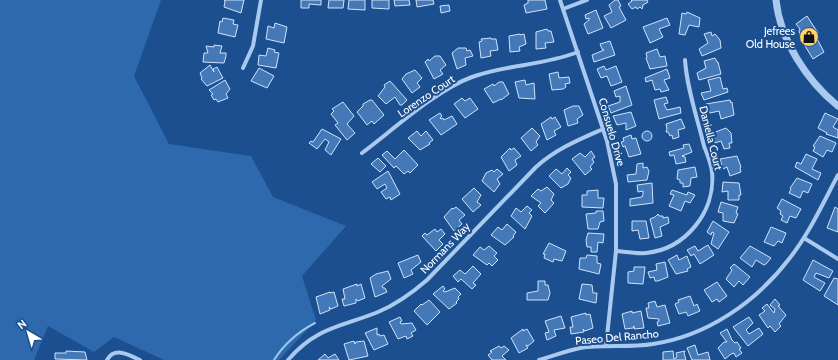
<svg xmlns="http://www.w3.org/2000/svg" width="838" height="360" viewBox="0 0 838 360" font-family="Cabin,sans-serif">
<rect width="100%" height="100%" fill="#1b4f8f"/>
<!-- green -->
<path fill="#2e69ad" d="M0,0h161l-27,76 35,68 82,12 22,41 73,29 -44,50 14,44 -37,40h-115l-50,-23 -20,15 -46,-26 -14,34h-34z"/>
<g fill="none" stroke-linecap="round" stroke-linejoin="round">
<!-- stream -->
<path stroke="#9cc4f0" stroke-width="2" d="M274,360c10,-16 24,-28 41,-37"/>
</g>
<!-- building -->
<path fill="#4478b7" stroke="#cfe3fa" d="M224,0h20l-3,13 -17,-6 1,-6z
M301,0h20v5l-12,-1v4h-8z
M329,0h15l-1,8h-15z
M349,0h16v10l-17,-1z
M372,0h17v9l-17,-1z
M394,0h15l1,5 -15,1z
M416,0h17l1,4 -17,3z
M528,0h17l2,9 -21,4 -2,-8 4,-2z
M615,0h3l3,6 -2,1 7,13 -15,8 -7,-12 8,-4 -3,-7z
M631,0h16l1,2 -5,3 -1,4 -2,-2 -3,2 -1,-2 -4,2 -4,-5 4,-3z
M449,5l1,6 -9,2 -1,-7z
M596,10l7,18 -15,6 -4,-10 5,-4v-2l-3,1 -1,-4z
M687,12l13,6 -1,9 -10,-2 -4,10 -6,-1 3,-21 4,1z
M807,16l11,17 -3,2 9,17 -11,7 -11,-18 -3,-10 1,-2 -4,-5z
M223,18l11,2 -1,4 5,1 -3,12 -17,-4 2,-12 2,1z
M667,18l3,7 -11,4 4,8 -13,6 -7,-16z
M275,23l12,4 -3,16 -18,-4 2,-13 6,2z
M547,29l1,2h3l3,11 -9,1 1,5 -10,1v-17z
M711,32l1,4 3,-2 5,6 1,8 -19,8 -3,-7 9,-6 -4,-9z
M520,34v1l4,-1 2,10 -7,3 1,4 -10,1 -1,-16z
M491,38v1h5l2,11 -8,1 1,5 -10,2 -2,-16 3,-1 -1,-2z
M610,41l5,14 -21,7 -2,-7 12,-5 -2,-1 -2,-5z
M214,45l8,1 -2,7h6v3l-2,7 -21,-1 1,-9h4l-2,-7 8,1z
M268,48l7,2 -1,2 5,1 -3,15 -18,-3 1,-10 7,1z
M458,48h8l1,3 3,-1 3,6 -8,2 1,7 -9,4 -5,-16z
M657,49l3,8 5,-1 2,10 -17,3 -4,-11 1,-1 -1,-4z
M435,56h5l6,9 -6,5 3,4 -9,5 -9,-17 3,-3 1,2z
M715,58l2,4h1l3,12 -22,6 -2,-7 9,-5 -2,-7z
M210,65l4,7 -1,-3 4,-2 6,11 -16,8 -6,-7 1,-1 -2,-5z
M604,66l2,4 10,-4 6,16 -11,4 -4,-10 -6,2 -4,-9z
M259,68l15,8 -7,12 -16,-7z
M667,69l3,9 -6,2 5,10 -8,2 -1,-3 -5,1 -3,-10 -6,2 -1,-4z
M415,70l7,8 -5,5 3,4 -8,6 -10,-14 4,-5z
M558,72l1,6 10,-1 1,6 -5,1 1,3 -3,2 -11,1 -3,-16z
M720,77l3,12 4,-1 1,4 -24,8 -3,-7 10,-2 -3,-11z
M225,80l5,9 -4,5 2,4 -10,4 -2,-3 -2,1 -3,-5 2,-1 -4,-4z
M525,80l1,5 8,-2 1,16 -16,-1 -4,-16z
M390,81l17,19 -5,5h-2l-5,-8 -9,7 -8,-8 7,-9 -1,-2z
M499,82h4l6,12 -8,6v-1l-8,4 -9,-14 9,-5 1,2z
M626,86l6,19 -21,8 -3,-7 12,-4v-6l-4,1 -2,-6z
M666,97l2,6 -4,1 3,6 13,-3 1,6 -22,6 -5,-19z
M462,98l3,3 5,-3 8,11 -13,9 -11,-14z
M370,100h2l12,15 -10,9 -2,-3 -5,4 -10,-13 6,-6v-2z
M730,100l1,3 1,-1 2,13 -13,4 -2,-8 -9,2 -4,-9z
M343,102l11,14 -7,8 8,9 -8,7 -12,-15 3,-2 -7,-9 3,-3 -2,-2z
M573,106h6l4,9 -6,4 1,4 -10,3 -4,-16z
M631,112l5,14 -10,4v-7l-9,2 -4,-9z
M440,113l2,3 -2,2 1,1 2,-1 1,2 8,-4 5,8 -16,11 -12,-15z
M825,113l13,6 -5,8 5,3v8l-12,-4 1,-1 -9,-5z
M551,117l1,2 3,-2 6,10 -7,4 2,4 -9,5 -6,-16z
M681,119l4,9 -7,2 1,7 -6,2 -1,-4 -2,1 -2,-4h-2l1,-3 -1,-5z
M532,128l8,8 -4,6 2,3 -7,6 -10,-13z
M726,128l5,5 1,10h-3l1,5 -6,1 -3,-8 -6,2 -2,-10z
M322,129l19,10 -10,16 -6,-5 4,-8 -4,-3 -8,10 -8,-6 2,-2 2,1z
M417,131l4,5 5,-5 7,9 -4,3 1,1 -10,6 -12,-12z
M642 136a5 5 0 1 1 10 0a5 5 0 1 1-10 0Z
M631,135l1,4 4,-1 5,16 -12,3 -4,-11 -2,1 -2,-5 3,-1 -1,-3z
M820,136l16,7 -4,9 -5,-2 -4,7 -10,-6 2,-4 -2,-1z
M689,144l3,8 -10,4 3,1 1,5 -10,2 -2,-9 -4,1 -1,-4 15,-4 -1,-3z
M510,148l1,2 3,-2 7,8 -6,4 2,5 -8,6 -8,-14z
M404,150l14,15 -8,8 -2,-2 -4,3 -8,-8 -2,2 -12,-13 5,-4 8,8z
M591,151l4,6 -3,2 2,3 -4,5 2,2 -7,6 -13,-16 8,-6 5,4z
M806,154l11,5 -5,10 9,4 -3,7 -23,-13 2,-5 4,2z
M737,156l4,11 -1,1 1,4 -11,4 -3,-9 -4,2 -3,-10z
M378,158l8,8 -6,6 -9,-8z
M643,163v5l4,-1 2,4 -2,9 -19,2 -1,-7 9,-1 1,-10z
M695,167l2,10 -6,1 -1,8 -7,1v-4h-3v-3l-3,-1 1,-9z
M567,168l4,4 -3,3 3,3 -3,6 -7,4 -12,-12 7,-7 6,5z
M497,169l6,5 -6,5 3,5 -6,8 -12,-11 4,-8 6,-3 2,2z
M388,171l12,23 -9,6 -1,-3 -4,2 -5,-7 6,-4 -2,-4 -8,5 -5,-7z
M797,178l15,6 -4,9 -5,-2 -3,7 -11,-5 2,-4 -1,-1z
M723,182l16,1 2,12h-2v5h-11v-9l-6,1z
M652,183l1,20 -23,3v-7l12,-2 1,-3v-3l-5,1 -1,-7z
M547,187l7,7 -3,6 3,3 -9,10 -7,-7 3,-3 -10,-7 7,-7 3,2z
M474,188l7,7 -4,7 4,3 -8,7 -11,-13z
M598,190v8h6l-1,10 -21,-1v-12h5v-4z
M672,190l15,5 1,-3 7,3 -5,8 -5,-2 -4,10 -12,-5 5,-11 -4,-1z
M782,199l19,10 -5,9 -6,-2 -3,7 -6,-3 2,-4 -3,-2 1,-3 -4,-3z
M721,202l17,5 -2,6 2,1 -4,9 -11,-2v-8l-5,-1z
M527,206l5,4 -3,3 3,3 -7,13 -14,-13 5,-8 5,4z
M456,207l9,8 -6,5 3,4 -8,7 -10,-14 8,-9 1,1z
M835,207l3,2v23l-11,-4z
M596,211h7l1,10 -4,1 -2,7h-10l-2,-15 10,-1z
M658,214l1,2h4v2l5,-1 1,6 -9,4 2,9 -7,2 -5,-19 5,-2z
M632,221h14l3,17 -9,1 -2,-9 -6,1z
M713,221l16,11 -11,17 -7,-5 3,-11 -2,-1 -1,3 -4,-3z
M507,224l9,8 -3,4 1,1 -9,8 -14,-10 7,-8 4,3z
M771,227l15,6 -4,10 -4,-2 -4,5 -10,-4z
M435,229l2,3 4,-3 4,5 -6,6 4,4 -7,7 -14,-15 3,-3 2,2z
M588,233l16,1 -1,9 -5,-1 -1,10h-6v-5h-4l-1,-7z
M549,243l17,8 -4,10 -8,-2 -1,3 -9,-4 1,-4h-2z
M708,245l6,10 -14,9 -6,-10 -3,2 -4,-6 8,-4 3,5z
M489,246l8,7 -3,3 4,4 -6,6 -3,-3 -2,2 -14,-10 7,-8 4,3z
M750,246l21,12 -5,6 -2,1 -8,-5 -4,7 -12,-9z
M418,255l3,7 -10,8 2,4 -9,4 -6,-15z
M587,255l10,1v7l4,1 -2,10 -20,-5 1,-11h6z
M677,255l2,5 8,-4 4,11 -4,2 1,2 -12,3 -8,-14z
M813,260l20,11 -4,7 -13,-5 -2,4 11,6 -5,8 -17,-11z
M665,262l3,15 -10,4h-3l-1,-4 -4,1 -2,-6 9,-2 -1,-6z
M734,264l16,13 -7,8 -4,-4 -5,6 -8,-8 6,-9 -2,-2z
M473,266l8,8 -8,9 3,2 -4,4 -11,-10 -3,3 -5,-6 7,-6 5,4z
M634,267h11l-2,17 -15,-1v-11l6,-1z
M388,271l3,8 -9,7 1,2h2l2,4 -12,5 -5,-19 6,-4z
M834,278l4,1v26l-14,-9z
M538,281h7v4h3l2,8 -2,7h-21v-7l11,-2z
M717,282l10,14 -8,6 -2,-3 -5,3 -8,-12z
M357,284v2l4,-2 4,14 -7,3 -2,-2v4l-12,3 -2,-7h3l-2,-10z
M582,284l10,1 1,8h4l-1,10 -17,-4z
M443,286l2,3 -2,2 2,1 10,-4 6,6 -3,3 1,2 -3,3 1,1 -8,6 -16,-15z
M330,292v1l4,-1 4,14 -7,3 -2,-2 1,3 -10,4 -4,-17z
M690,296l4,10 3,-2 3,7 -12,5 -2,-4 -7,2 -4,-10 4,-2 -1,-2z
M775,299l5,6 -2,1 8,9 -7,9 2,2 -6,6 -5,-6 -2,2 -9,-13 6,-4 -3,-3 5,-4 7,9 1,-4 -5,-4z
M429,300l11,12 -13,13 -13,-14 7,-7 1,1z
M655,301l2,6 8,-2 5,18 -12,3 -1,-4 2,-1v-2l-11,-1 -2,-10h3l-1,-5z
M632,311v2l9,-2 3,17 -10,1v-3l-1,2 -8,1 -3,-15z
M586,313v2l4,-1 3,14 -8,3 -2,-2 1,3 -13,2 -1,-7h3l-2,-10z
M561,316l4,12 -11,2 2,6 -9,4 -2,-7 4,-1 -4,-11z
M400,317l2,4 -2,1 1,2 11,-1 4,7 -5,3 2,3 -6,3 -1,-3 -8,3 -9,-17z
M749,317l4,6 -7,7 3,4 10,-6 4,6 -15,12 -15,-19z
M377,328v7l2,-1 1,2 4,-1 4,9 -14,6 -9,-17z
M523,329v2l4,-2 7,12 -6,5 -2,-1 2,3 -9,5 -8,-15z
M727,329l5,11 3,3 2,-1 4,6 -2,1 3,4 -6,4 -2,-4 -3,1 -6,5 -7,-11 6,-6h3l-7,-9z
M354,341l1,3 1,-2 8,-1 4,15 -19,4 -5,-16z
M695,345l3,10 10,-3 2,8h-18l-5,-12z
M499,346l2,2 3,-2 5,4 -7,6 4,4h-14l-4,-5 4,-3 -2,-1z
M66,351l19,1 2,8 -32,-1v-6h11z
M673,351l1,8 3,-2 -1,-4 9,-2 -1,2 2,7h-23v-8z
M325,354l3,4 7,-4 4,6h-21z"/>
<g fill="none" stroke-linecap="round" stroke-linejoin="round">
<!-- minor -->
<path stroke="#a9c9ee" stroke-width="4" d="M560,0l47,141 9,43v67l-10,95
M563,9l24,-9
M243,68l10,-22 8,-46
M362,153c31,-23 74,-63 110,-76 36,-13 70,-11 106,-25
M804,238l34,21
M616,251c10,1 21,3 30,2 40,-4 70,-42 66,-81 -1,-9 -5,-18 -8,-26 -7,-29 -17,-57 -19,-86
M107,360c8,-14 21,-5 33,0
M288,360c28,-33 53,-33 90,-48 19,-8 34,-19 49,-32l109,-113c20,-18 42,-27 67,-38
M539,360c14,-4 27,-9 41,-12 24,-4 49,0 73,-4 54,-8 103,-42 136,-85 20,-25 34,-56 49,-84"/>
<!-- tertiary -->
<path stroke="#a9c9ee" stroke-width="7" d="M776,0c4,40 31,81 62,106"/>
</g>
<!-- icons -->
<defs>
<symbol id="shop-disc" viewBox="-11 -11 22 22"><circle r="9.5" fill="#ffd166" stroke="#1b4f8f"/><path d="M-5-2.5h2.3a2.7 3.5 0 0 1 5.4 0H5L5.5 6h-11ZM-1.5-2.5h3a1.5 2.3 0 0 0-3 0Z" fill="#111"/></symbol>
</defs>
<g fill-rule="evenodd">
<use href="#shop-disc" x="798" y="26" width="22" height="22"/>
</g>
<g text-anchor="middle" dominant-baseline="central" stroke-width="4" stroke-linejoin="round" paint-order="stroke">
<!-- poi labels -->
<g font-size="11" fill="#fff" stroke="#1b4f8f" text-anchor="end">
<text x="795" y="31">Jefrees<tspan x="795" dy="13">Old House</tspan></text>
</g>
<!-- street labels -->
<g font-size="11" fill="#fff" stroke="#1b4f8f">
<text transform="translate(426 96) rotate(-34)">Lorenzo Court</text>
<text transform="translate(612 132) rotate(74)">Consuelo Drive</text>
<text transform="translate(711 138) rotate(76)">Daniella Court</text>
<text transform="translate(445 248) rotate(-46)">Normans Way</text>
<text transform="translate(617 337) rotate(-5)">Paseo Del Rancho</text>
</g>
</g>
<!-- north arrow -->
<g transform="translate(28 332) rotate(322)" stroke="#1b4f8f" stroke-width="3" paint-order="stroke">
<path d="M0-3L7 15L0 10L-7 15Z" fill="#ffffff"/>
<text y="-6" font-size="11" font-weight="bold" text-anchor="middle" fill="#ffffff">N</text>
</g>
</svg>
